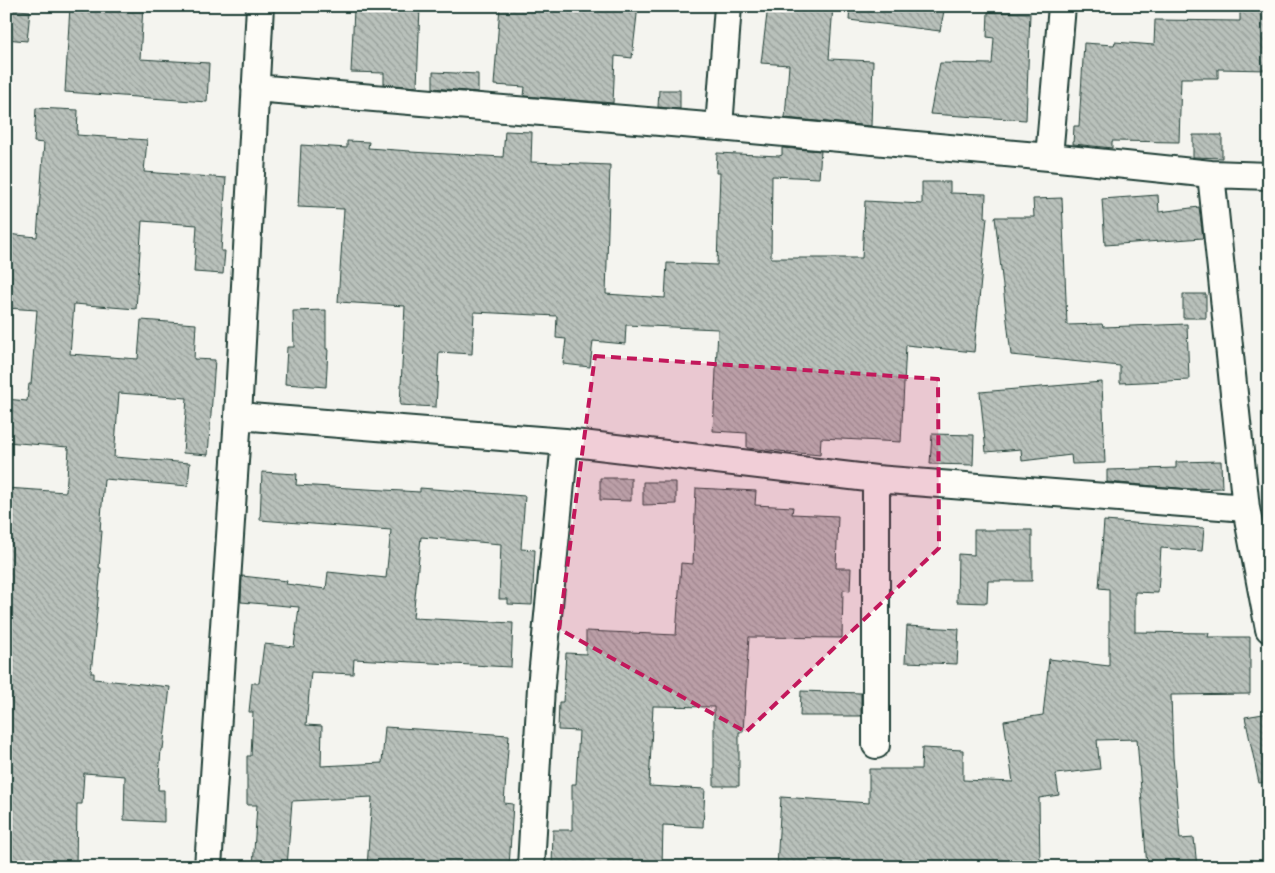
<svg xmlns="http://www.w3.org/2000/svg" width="1275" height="873" viewBox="0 0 1275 873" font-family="'Patrick Hand',sans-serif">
<defs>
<pattern id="building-back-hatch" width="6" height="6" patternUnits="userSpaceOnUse" patternTransform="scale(1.25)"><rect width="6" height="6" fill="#b9c1bb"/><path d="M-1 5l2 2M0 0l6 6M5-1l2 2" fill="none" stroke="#969e99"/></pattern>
</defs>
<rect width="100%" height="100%" fill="#f4f4ef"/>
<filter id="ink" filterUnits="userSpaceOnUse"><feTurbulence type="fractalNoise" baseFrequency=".02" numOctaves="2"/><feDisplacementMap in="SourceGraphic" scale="10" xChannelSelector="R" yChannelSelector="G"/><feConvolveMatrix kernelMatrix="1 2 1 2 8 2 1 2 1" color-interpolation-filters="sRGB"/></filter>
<g filter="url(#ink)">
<!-- building -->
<path fill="url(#building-back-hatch)" stroke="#1f3d34" d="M70,6h73l-3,53 69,4 -2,39 -142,-10z
M388,6h32l-3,81 -33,-3v-11l-33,-1 3,-63 33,1z
M500,6h138l-6,52 -17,-2 -2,47 -89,-7 1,-9 -31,-2z
M768,6h65l-4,53 44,2 -2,65 -86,-8 4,-53 -28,-2z
M850,6h95l-5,25 -91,-11z
M1240,6h29v64l-51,-1v9h-37l-2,64 -67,-1v7l-39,-4 1,-18h5l5,-83 30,2 1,-3 39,3 1,-25 85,1z
M6,9l24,2 -3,30 -21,-2z
M988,12l42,1 -4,107 -96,-6 10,-51 52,1 2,-26 -7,-1z
M433,72l45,2v18l-45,-4z
M659,90h21v19l-22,-2z
M36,108l42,2 -1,25 70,5 -3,32 82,6 -5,73h4l-2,23 -29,-2 3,-47 -55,-4 -6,88 -62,-5 -4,50 68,5 3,-39 55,4 -2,35 21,1 -7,95 -25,-2 4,-55 -68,-5 -5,64 76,6 -2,23 -84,-7 -4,52h2l-3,37h2l-10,105h3v6l76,8 -7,62h-2l-3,41h6v32l-40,-2 1,-44 -41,-3 -2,31h-5l-1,63h-30v-3l-40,-4v-177l3,-26h-3v-169l60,4 3,-43h-2l1,-2 -62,-5v-43l21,2 2,-17h2l6,-74 -31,-2v-74l31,3 7,-94 -10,-1z
M505,131l27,1 -1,30 79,3 -4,129 59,4 2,-35 50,2 3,-92h-4l1,-20 62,3 3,-1v-7l39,3 -2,27 -47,-2 -1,82h91l3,-57 57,3v-22h28v11l36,1 -1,23h2l-13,135 -68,-7 -5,97 -80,-4 -1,17 -73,-7v-15l-34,-2 5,-102 -92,-4 -1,19 -32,-3 -3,26 -27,-3 3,-25 -10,-1 1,-22 -83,-4 -2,42 -33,-2 -3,55 -36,-2 5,-99 -67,-4 6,-93 -46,-2 3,-62 46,3v-7l22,1 -1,6 42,3v1l93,5z
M1193,135h29v23l-29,-1z
M1158,195l1,17 40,-5 4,31 -98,7 -3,-46z
M1062,198l5,127 35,-1 1,3 84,-3 2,56 -69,3v-17l-109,-11 -16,-138h39l-1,-18z
M1183,294h23v24h-23z
M326,310v39h2l-2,38 -41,-3 2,-37h7l-1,-36z
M1102,382l3,81 -33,1 -1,-9 -49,6 -1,-12 -35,3 -6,-60z
M932,434l42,1 -1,30 -43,-1z
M1221,461l1,27 -32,1 -83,-7v-12l69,-2v-6z
M262,472l35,2 -1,11 124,7v-4l105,8 -4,53 14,1 -3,55 -24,-1v-5h-9l2,-55 -80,-7 -8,81 100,5 -2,44 -157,-8 -1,15 -42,-2 -5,53 16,1 -1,40 61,-3 3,-36 124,8 -5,68 9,1 -4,63h-142l5,-70 -80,4 -5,66h-34l4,-62h-10v-49h4l2,-44h-4l3,-29h7l5,-39 30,3 5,-40 -58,-5 1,-26 45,5 -1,3 40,5 2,-17 58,6 5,-48 -131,-10z
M600,478h31v23l-31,-1z
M643,482h33v22l-33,1z
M696,488l60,3 -1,14 38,2 -1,7 46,2 -2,52h15l-1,23 -7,-1 -1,48 -93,-1 -6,95h-4v54h-25v-79l-61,-1 -4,80 56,3 -2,38 -40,-2 -1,42h-110l1,-37h19v-46h4l3,-53 -21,-1 1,-28h4l3,-49 20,1v-23l90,4 5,-72 12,1z
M1104,521l100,7 -2,23 -41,-3 -3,45 -23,-1v40l74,1 -1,4h42v57l-79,1 2,62 7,82 14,-1 3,29h-50l-10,-128 -40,1 3,29 -44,5 3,21 -20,3 1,69h-79l-41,-4 -1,4h-142l4,-70 88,6v-34h52l1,-21 41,2v30l50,2 -9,-61 39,-6 6,-56 60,7v-77l-10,-1z
M974,530h58v51h-44l-1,22 -30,-1 1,-48 16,1z
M907,626l52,3 -2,35 -52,-2z
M801,691l60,2v23h-61z
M1269,713v69l-10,1 -14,-66z"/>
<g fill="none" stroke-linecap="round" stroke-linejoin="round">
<defs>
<path id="street" d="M255,88l464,39 330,30 162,17 58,2
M719,127l9,-121
M1049,157l13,-151
M1211,174l35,334 23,121
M238,416l327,26 311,37 370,29
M876,479v266
M208,867l30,-451 22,-410
M531,867l10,-180 24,-245"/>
</defs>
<!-- street casing -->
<use href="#street" stroke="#1f3d34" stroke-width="30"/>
<!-- street -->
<use href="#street" stroke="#fdfcf7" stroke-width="26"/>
</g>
</g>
<!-- marked area -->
<path fill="#c2185b" fill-opacity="0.2" stroke="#c2185b" stroke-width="4" stroke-dasharray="10 6" stroke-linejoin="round" d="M595,356l343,23 1,169 -193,184 -187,-103z"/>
<!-- margin -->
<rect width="1275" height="873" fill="none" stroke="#fdfcf7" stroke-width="25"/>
<rect x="12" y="12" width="1250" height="848" fill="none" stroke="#1f3d34" stroke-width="2" filter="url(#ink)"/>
</svg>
